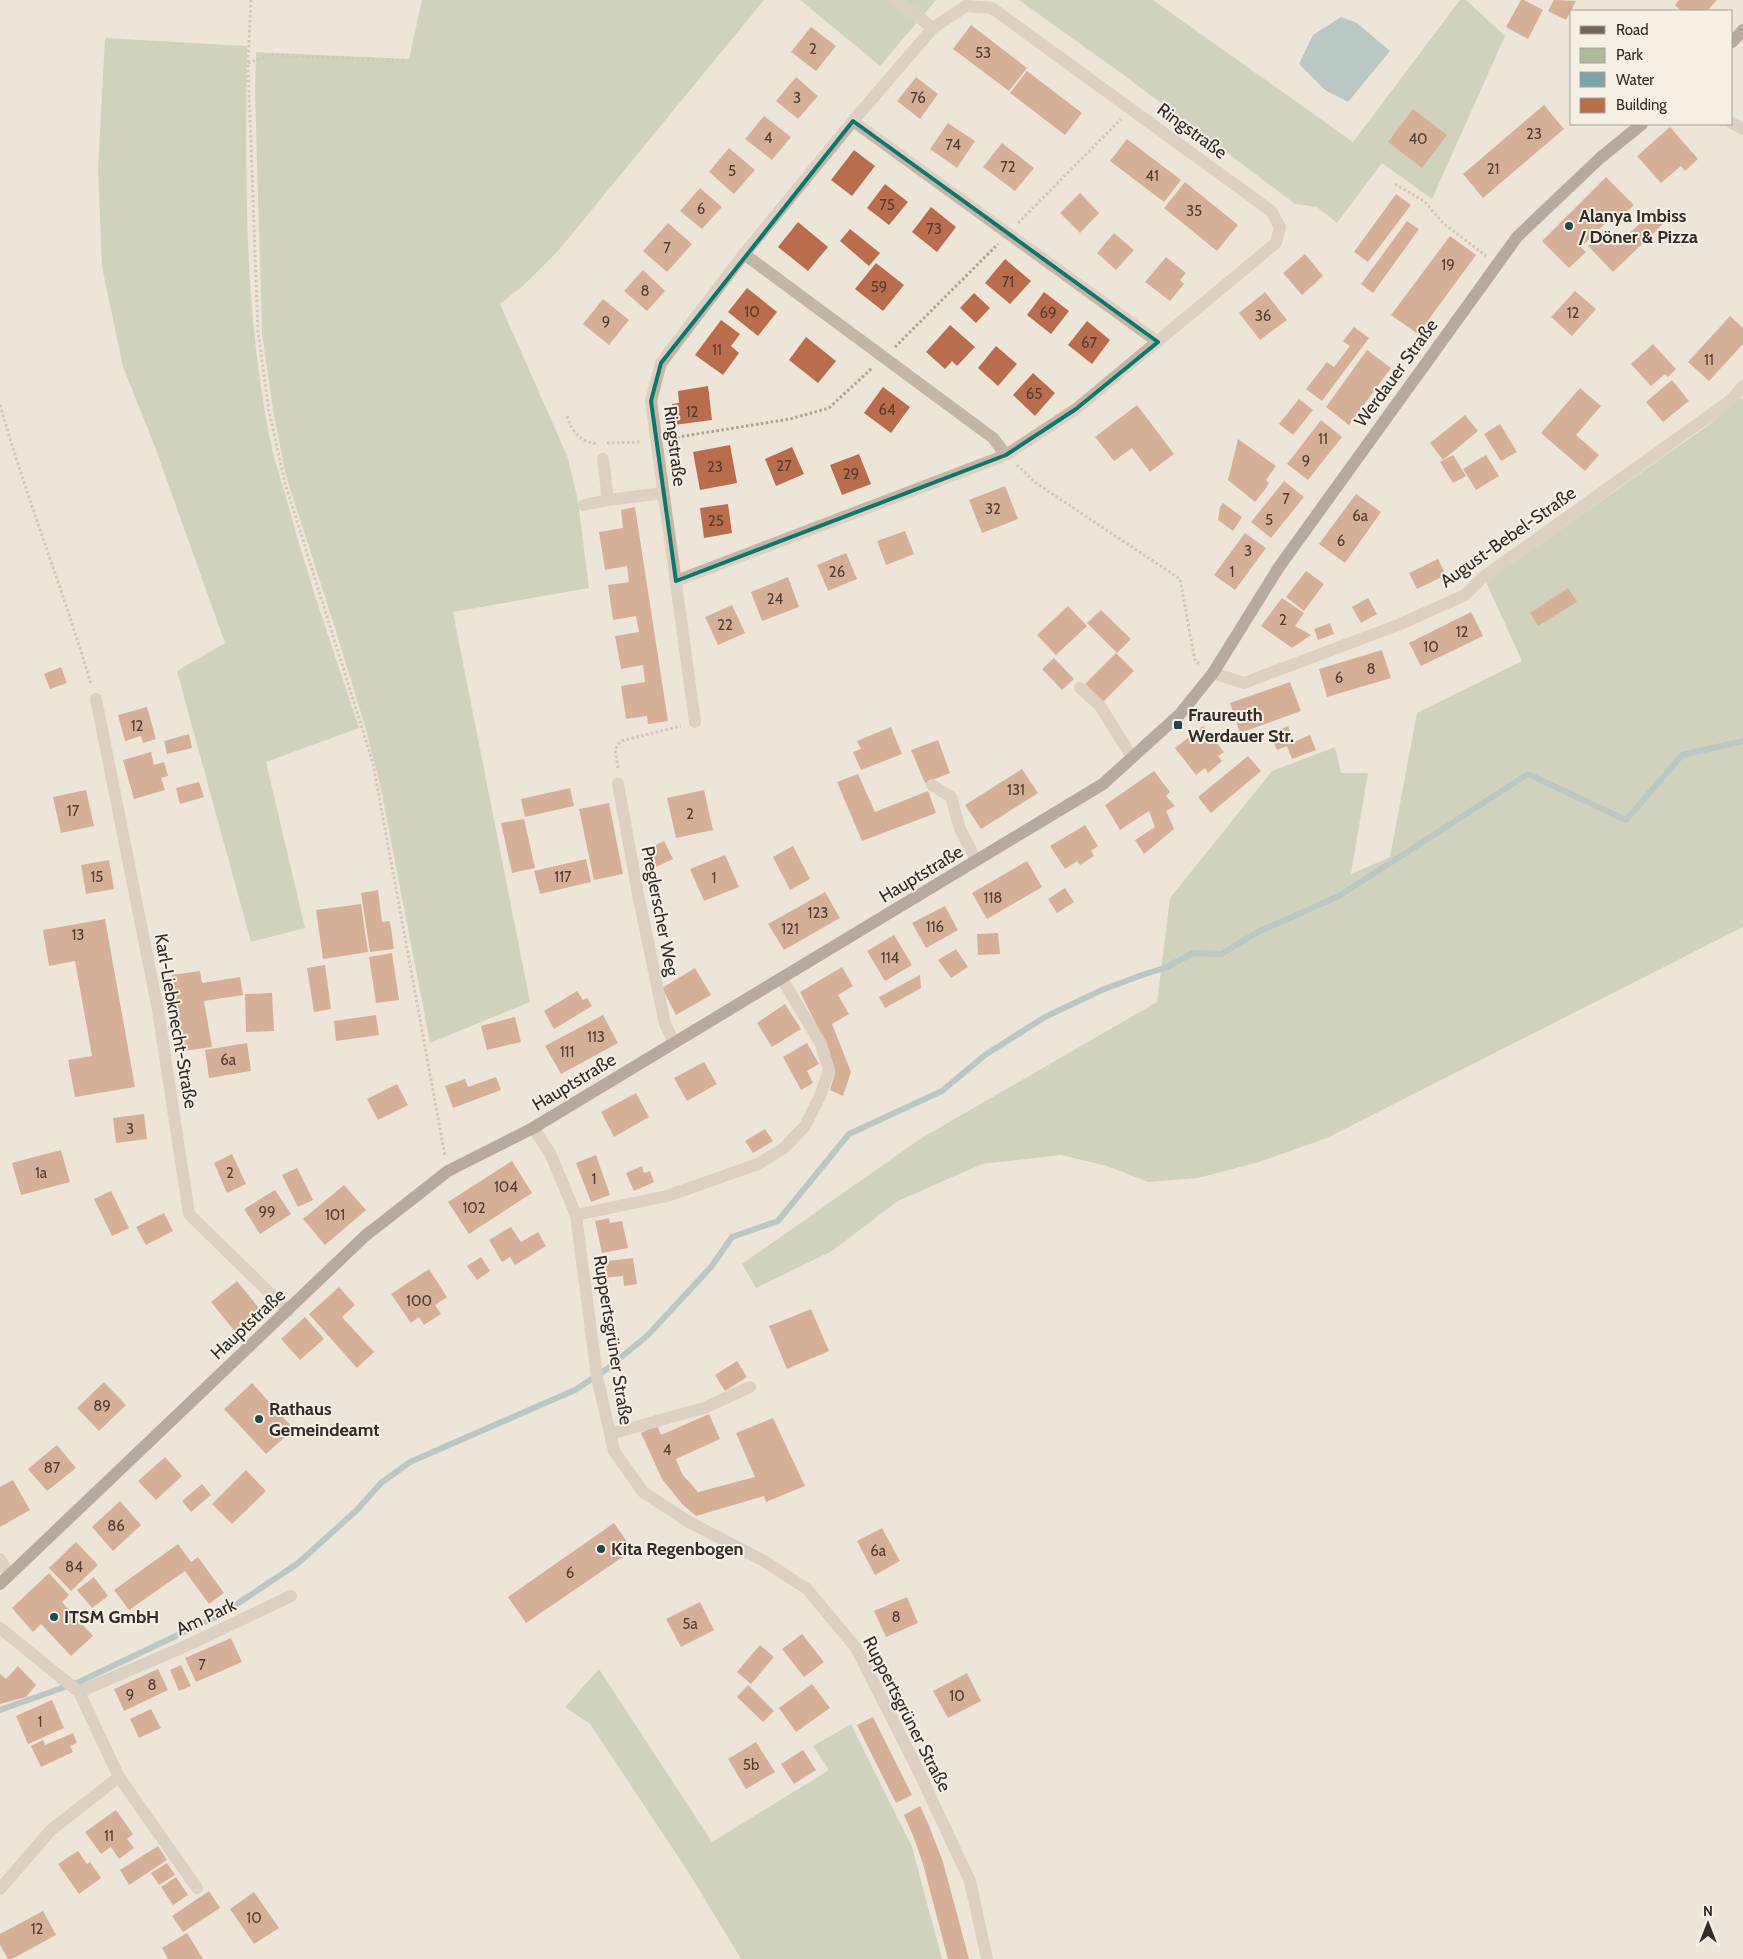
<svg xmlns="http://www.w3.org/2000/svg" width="1743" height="1959" viewBox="0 0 1743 1959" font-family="Cabin,sans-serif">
<rect width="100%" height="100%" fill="#eee5d9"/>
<!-- green -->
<path fill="#aebb9b" d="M422,0h342l-206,251 -35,35 -23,18 68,154 10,43 11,87 -136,24 77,390 -100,41 -50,-259 -16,-61 -30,-98 -48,-149 -13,-66 -11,-76 -7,-242 1,-40 153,7z
M800,0h136l-56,66z
M1019,0h134l200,142 107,-142h6l39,36 -73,163 -50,-36 -45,60 -20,-16 -22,-3 -174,-131z
M105,38l142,8c-2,135 -3,274 26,407 5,18 11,37 16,55 20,74 46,147 70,220l-93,34 39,166 -54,14 -74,-271 48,-28 -70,-196 -32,-80 -21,-100 -4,-98z
M1741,398l2,2v527l-416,211 -68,24 -61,16 -50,4 -41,-16 -46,-11 -79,9 -84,37 -66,50 -76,37 -14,-24 178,-125 237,-137 13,-104 102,-127 63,-24 6,26h27l-17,101 39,-17 27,-144 105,-52 -36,-79 221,-156z
M599,1669l113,173 117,-72 -16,-24 38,-22 61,123 30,112h-201l-52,-86 -99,-149 -25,-17z"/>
<!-- water -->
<path fill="#7ba3a8" d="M1341,17l16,6 33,28 -42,51 -23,-12 -26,-26 14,-29z"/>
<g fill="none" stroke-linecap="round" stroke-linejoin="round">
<!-- stream -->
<path stroke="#7ba3a8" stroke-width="6" d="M0,1710l79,-28 143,-68 75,-50 60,-54 24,-27 29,-21 165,-72 32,-21 41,-34 63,-68 21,-30 46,-16 71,-87 93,-43 43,-36 60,-38 57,-27 40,-15 25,-8 26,-14 28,1 37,-22 81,-36 189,-122 98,46 56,-65 61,-14"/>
</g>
<!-- building -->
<path fill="#b96d4c" d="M1521,0h3l19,10 -15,29 -22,-12z
M1554,0l22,1 -10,19 -18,-9z
M1679,0h38l-10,11h-25l-7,-6z
M971,25l56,43 -18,23 -56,-42z
M811,27l25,19 -20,25 -25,-19z
M1027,71l55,42 -17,22 -55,-42z
M796,77l22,19 -20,23 -22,-18z
M916,77l22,17 -18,25 -23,-18z
M1544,105l20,24 -81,69 -20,-24z
M1413,109l34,26 -25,33 -34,-26z
M764,116l27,21 -19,23 -27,-21z
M948,123l27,18 -18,27 -27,-19z
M1670,127l28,32 -13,12 -4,-5 -20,17 -24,-27z
M1127,139l54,41 -17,22 -54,-41z
M1002,143l32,25 -19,23 -32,-24z
M729,148l26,22 -21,24 -25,-22z
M854,150l21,16 -23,30 -21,-16z
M1606,177l28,28 -15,14 -5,-4 -33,32 5,5 -17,16 -27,-27z
M1185,182l53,43 -21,26 -53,-43z
M885,184l23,18 -19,23 -22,-17z
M700,188l22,19 -20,22 -22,-18z
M1080,193l19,20 -19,20 -20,-20z
M1396,194l15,11 -43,57 -14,-10z
M931,207l25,20 -19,25 -25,-20z
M1654,210l11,12 -52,50 -25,-26 17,-17 14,14z
M1407,221l12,8 -46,64 -12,-9z
M798,222l30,25 -20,24 -30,-24z
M668,223l24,21 -25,28 -24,-21z
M850,229l30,24 -11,13 -29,-25z
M1114,233l20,17 -18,20 -19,-17z
M1450,236l26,19 -58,79 -27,-19z
M1305,254l18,22 -21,19 -19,-22z
M1166,257l20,16 -6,7 4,4 -14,17 -25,-19z
M1005,259l26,22 -21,23 -25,-21z
M876,263l28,22 -21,26 -28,-22z
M643,270l22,21 -18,20 -23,-20z
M747,288l30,24 -19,24 -30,-24z
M1575,291l21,18 -24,27 -21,-19z
M1044,292l25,19 -18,23 -24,-19z
M1265,292l22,28 -27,20 -21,-27z
M974,293l16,15 -14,15 -16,-15z
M603,299l26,21 -20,25 -26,-21z
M1730,316l13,12v16l-34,37 -21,-19z
M721,320l19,14 -9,12 8,7 -16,22 -28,-20z
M1087,321l23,19 -18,24 -24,-19z
M950,325l25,22 -18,19 -5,-5 -7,8 -19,-17z
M1354,327l15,11 -47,63 -16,-12 21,-27 7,5 16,-21 -7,-5z
M806,337l30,24 -18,22 -29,-23z
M1653,344l23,25 -8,8 -3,-3 -14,12 -20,-22z
M996,346l21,18 -19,22 -20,-18z
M1367,350l24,18 -42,57 -23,-18z
M1033,373l22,20 -20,23 -22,-21z
M1672,380l17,21 -26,21 -17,-20z
M708,386l4,34 -38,5 -2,-21 7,-1 -1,-12z
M883,387l27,20 -19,26 -27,-20z
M1580,388l21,18 -25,29 23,20 -14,16 -44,-38z
M1299,399l14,11 -20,25 -14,-11z
M1137,405l37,49 -24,18 -18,-24 -18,13 -19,-24z
M1465,415l13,16 -35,29 -13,-17z
M1321,420l21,17 -34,43 -21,-16z
M1500,424l17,28 -16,9 -17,-27z
M1238,439l38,27 -10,14 3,3 -3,5 -11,14 -27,-22z
M730,445l7,38 -37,7 -7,-38z
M792,447l12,27 -28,12 -11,-27z
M859,454l12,30 -29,11 -12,-30z
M1453,455l13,21 -13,7 -13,-21z
M1486,455l13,21 -23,14 -13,-21z
M1284,481l20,16 -33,41 -20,-16z
M1005,486l13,33 -36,14 -13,-33z
M1356,494l25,18 -36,51 -26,-19z
M1223,503l19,14 -9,14 -15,-11 2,-13z
M728,504l4,29 -28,5 -4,-30z
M635,507l33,214 -20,3 -1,-8 -21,3 -5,-33 24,-4 -2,-17 -22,4 -6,-33 24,-4 -3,-16 -23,4 -5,-35 21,-3 -2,-16 -22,4 -6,-38 24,-4 -2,-18z
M905,531l9,23 -28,11 -9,-24z
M1245,533l21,15 -31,42 -21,-15z
M846,553l11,26 -29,12 -11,-26z
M1438,559l8,16 -29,14 -8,-16z
M1306,571l18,13 -20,27 -18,-14z
M788,577l11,30 -37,14 -11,-29z
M1568,588l9,14 -39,24 -8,-13z
M1282,598l22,15 -9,13 16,9 -19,13 -31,-22z
M1368,598l9,16 -16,9 -9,-16z
M732,605l13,28 -27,12 -13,-28z
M1068,606l19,20 -31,29 -19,-20z
M1101,610l30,29 -14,14 -30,-30z
M1471,612l12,24 -62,30 -12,-23z
M1330,623l4,11 -16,6 -4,-11z
M1382,650l9,28 -64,19 -8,-28z
M1116,653l18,18 -31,31 -18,-18z
M1054,658l20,21 -12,11 -20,-21z
M61,667l6,16 -17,6 -6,-15z
M1290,682l11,29 -61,22 -10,-30z
M147,707l9,32 -13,4 -2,-7 -16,5 -7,-26z
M1203,726l21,26 -6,4 4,5 -14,12 -3,-5 -9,7 -21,-27z
M1288,726l6,16 16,-7 6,15 -24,9 -5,-13 -10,4 -7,-16z
M891,727l11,27 -41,16 -8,-18 8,-3 -4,-8z
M189,734l3,14 -25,6 -3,-13z
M938,740l12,33 -25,10 -14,-33z
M151,752l3,13 10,-3 4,14 -7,2 4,12 -31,9 -11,-39z
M1248,756l13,15 -50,42 -13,-16z
M1022,769l16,24 -57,36 -16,-24z
M1154,771l16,21 -4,4 9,10 -9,5 8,18 -30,25 -9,-14 20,-13 -6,-16 -29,19 -15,-25z
M858,774l17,38 53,-21 8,22 -74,28 -25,-59z
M199,782l5,15 -24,7 -4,-16z
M570,788l4,18 -49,11 -4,-18z
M86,790l8,36 -33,7 -8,-36z
M704,790l9,40 -37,8 -9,-40z
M609,803l14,71 -29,6 -15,-71z
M524,819l11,49 -23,5 -11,-50z
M1085,825l13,21 -7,5 3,5 -14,9 -3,-4 -12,8 -15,-23z
M664,841l9,18 -19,9 -9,-18z
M793,846l17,33 -20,11 -17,-33z
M725,855l14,32 -35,14 -14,-32z
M586,859l5,23 -51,12 -6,-23z
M109,860l5,29 -28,5 -5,-29z
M1027,861l15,26 -55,32 -15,-26z
M1065,888l9,14 -17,11 -9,-14z
M378,890l4,32 8,-1 4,28 -24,3 -9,-59z
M825,892l15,26 -56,32 -16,-26z
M361,904l7,48 -45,7 -7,-49z
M945,906l13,24 -32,18 -14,-25z
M105,919l30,168 -60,10 -7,-37 24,-4 -17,-95 -26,5 -6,-36z
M998,933l2,21 -22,1 -1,-21z
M894,935l18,30 -27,16 -18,-30z
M956,949l12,18 -17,11 -13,-18z
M392,953l7,47 -23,3 -7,-46z
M325,965l6,44 -17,3 -7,-44z
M842,967l11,19 -15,9 11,19 -17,10 19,48 -8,24 -13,-6 5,-17 -7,-17 2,-4 -30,-60z
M695,968l16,27 -35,20 -14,-27z
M200,971l2,12 38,-6 3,18 -39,6 8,46 -28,4 -12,-76z
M920,975l1,13 -36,20 -6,-11z
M577,991l6,9 4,-2 5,8 -38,23 -10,-18z
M272,993l2,38 -28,1 -1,-38z
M785,1004l16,25 -29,18 -15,-24z
M376,1015l3,20 -43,6 -2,-20z
M603,1015l15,28 -57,31 -16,-28z
M515,1017l6,25 -34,8 -6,-24z
M247,1043l4,28 -42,7 -4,-28z
M807,1043l12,21 -12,7 6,12 -12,7 -18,-33z
M704,1062l13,22 -30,17 -13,-23z
M496,1077l5,13 -48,18 -8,-22 20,-7 3,8z
M397,1084l11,21 -30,15 -11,-21z
M636,1093l13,24 -35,20 -13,-25z
M144,1114l3,25 -31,4 -3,-25z
M765,1129l8,12 -20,12 -8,-12z
M61,1150l9,32 -49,13 -9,-32z
M232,1154l14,30 -19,9 -13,-30z
M596,1155l14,40 -19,7 -15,-39z
M512,1161l20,32 -63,41 -21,-32z
M642,1166l2,7 6,-2 4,11 -20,9 -8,-18z
M297,1168l16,32 -15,7 -16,-32z
M344,1185l22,25 -41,35 -22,-26z
M275,1190l16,24 -31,20 -16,-25z
M111,1191l18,37 -17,8 -18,-37z
M164,1213l9,18 -27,14 -10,-18z
M609,1218l1,5 12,-2 6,27 -26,5 -7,-32z
M511,1227l10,15 17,-10 8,14 -31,19 -5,-8 -8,5 -13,-22z
M481,1257l9,14 -13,9 -10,-14z
M633,1258l4,26 -13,2 -1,-10 -21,2 -2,-16z
M429,1269l18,28 -12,8 6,9 -17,11 -5,-8 -8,6 -20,-29z
M237,1281l26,32 -26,21 -26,-32z
M339,1287l16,18 -13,12 32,35 -17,16 -48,-54z
M811,1309l18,42 -42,18 -18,-43z
M305,1317l19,22 -24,21 -19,-21z
M737,1361l10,16 -22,14 -10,-16z
M104,1382l22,23 -27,26 -22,-23z
M252,1383l42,46 -28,25 -42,-45z
M709,1414l11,25 -44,20 6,15 16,18 57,-15 -19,-44 37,-15 32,68 -39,16 -2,-6 -68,20 -14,-12 -20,-25 -21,-46 16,-8 4,10z
M57,1445l19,23 -29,23 -19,-22z
M165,1457l17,19 -26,24 -18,-19z
M246,1470l20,21 -34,33 -20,-20z
M13,1480l17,30 -30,17v-40z
M202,1484l9,11 -20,17 -9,-11z
M120,1501l21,24 -28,26 -21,-24z
M614,1523l19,27 -107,73 -18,-26z
M882,1528l18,33 -25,14 -18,-34z
M76,1542l22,23 -27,26 -22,-23z
M178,1544l13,18 7,-5 26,36 -15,11 -24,-33 -56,39 -15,-20z
M49,1573l20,22 -7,7 31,34 -22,20 -30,-32 -8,8 -21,-24z
M94,1577l14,19 -16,12 -15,-18z
M907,1597l11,26 -32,14 -12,-26z
M700,1602l14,28 -33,17 -15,-28z
M802,1634l22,28 -20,15 -22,-28z
M231,1638l11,24 -46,20 -11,-24z
M760,1645l14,12 -23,27 -14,-12z
M181,1665l10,21 -12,5 -9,-21z
M18,1666l18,19 -10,12 -26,7v-30l6,5z
M158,1669l10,21 -44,21 -10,-22z
M967,1673l14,28 -33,17 -15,-27z
M812,1684l18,24 -34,24 -17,-24z
M748,1685l26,26 -11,11 -26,-25z
M52,1700l12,28 -36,16 -12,-28z
M151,1709l10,19 -22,10 -9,-19z
M873,1717l39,78 -16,8 -39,-78z
M73,1733l4,10 -7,3 3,6 -32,15 -10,-21 12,-6 2,5z
M756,1742l19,30 -29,17 -18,-30z
M803,1750l13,20 -22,14 -13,-20z
M920,1806l8,17 15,39 26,97h-21l-25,-95 -9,-26 -10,-23z
M116,1810l17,24 -6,5 7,9 -15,11 -8,-12 -10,7 -16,-22z
M158,1846l9,14 -38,25 -9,-15z
M78,1851l9,13 3,-2 11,16 -22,16 -21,-30z
M167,1863l8,12 -16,10 -8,-12z
M176,1877l12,18 -15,10 -12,-18z
M209,1891l11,17 -37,24 -11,-16z
M254,1892l25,36 -25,16 -24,-35z
M43,1911l13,24 -44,24h-4l-8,-14v-11z
M187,1933l16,26h-35l-6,-11z"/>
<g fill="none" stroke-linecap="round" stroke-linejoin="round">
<!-- path -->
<path stroke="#b0a091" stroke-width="3" stroke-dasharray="2.5 2.5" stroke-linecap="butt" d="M251,0l-3,63 10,269 11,79 16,72 88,280 72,393
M248,63l24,-8 135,6
M1395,184l29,17 19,22 43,33
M1018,223l103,-104
M895,347l103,-103
M0,405c27,94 63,185 91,279
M567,416c5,16 13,26 31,28
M672,438l118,-19 39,-11 43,-40
M607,443l34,-1
M1017,465l19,18 144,96 15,82 6,4
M618,768l-3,-19 6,-8 60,-15"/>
<!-- minor -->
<path stroke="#c4b6a6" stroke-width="12" d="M896,0l37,28
M853,121l305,221
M1732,123l11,6
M744,254l249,184 13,17
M603,459l5,41
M584,505l24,-5 55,-7
M676,581l330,-126 70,-46 200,-166 4,-16 -9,-16 -279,-203 -26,-2 -33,22 -80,93 -109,133 -83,109 -10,38 44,321
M1213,673l31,10 154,-58 67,-30 17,-17 248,-177 13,-15
M1080,688l20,18 32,51
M96,699l62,311 31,204 99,97
M618,784l20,110 27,130 9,18
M932,785l19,12 9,32 16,31
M533,1128l17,25 26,62 21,162 17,74 29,41 46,30 75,39 43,28 49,59 60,118 54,115 17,78
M576,1215l91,-19 91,-32 26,-16 21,-22 15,-30 9,-26 -8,-26 -39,-65
M610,1434l94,-26 46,-21
M0,1559l9,15
M0,1628l79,64 40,85 78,111
M79,1692l107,-46 105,-50
M0,1889l51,-59 68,-53"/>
<!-- major -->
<path stroke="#726359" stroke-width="12" d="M1732,42l11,-12
M0,1584l365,-348 83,-65 85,-43 570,-344 77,-70 33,-41 66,-106 238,-330 83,-79 42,-34"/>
</g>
<!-- marked area -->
<path d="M0 0H1743V1959H0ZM853,121l305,221 -82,67 -70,46 -330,126 -25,-180 10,-38z" fill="#eee5d9" fill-opacity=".55" fill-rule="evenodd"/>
<path fill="none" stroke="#0f766e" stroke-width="4" stroke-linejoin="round" d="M853,121l305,221 -82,67 -70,46 -330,126 -25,-180 10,-38z"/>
<!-- markers -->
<g fill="#20494e" stroke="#f6efe4" stroke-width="2">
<circle cx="1569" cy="226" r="5"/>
<rect x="1173" y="720" width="10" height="10" rx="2.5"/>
<circle cx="259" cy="1419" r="5"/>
<circle cx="601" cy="1549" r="5"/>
<circle cx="54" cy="1617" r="5"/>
</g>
<g text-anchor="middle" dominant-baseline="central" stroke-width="4" stroke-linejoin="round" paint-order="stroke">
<!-- number labels -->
<g font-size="15" fill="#543c30">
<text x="813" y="49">2</text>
<text x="983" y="53">53</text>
<text x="797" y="98">3</text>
<text x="918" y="98">76</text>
<text x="1534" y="134">23</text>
<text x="768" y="138">4</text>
<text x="1418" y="139">40</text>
<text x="953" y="145">74</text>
<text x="1008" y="167">72</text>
<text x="1493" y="169">21</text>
<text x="732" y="171">5</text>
<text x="1152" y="176">41</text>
<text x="887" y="205">75</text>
<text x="701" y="209">6</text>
<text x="1194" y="211">35</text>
<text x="934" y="229">73</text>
<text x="667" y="248">7</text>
<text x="1448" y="265">19</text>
<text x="1008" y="282">71</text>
<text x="879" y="287">59</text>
<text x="645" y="291">8</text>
<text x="752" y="312">10</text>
<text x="1048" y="313">69</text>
<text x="1573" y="313">12</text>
<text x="1263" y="316">36</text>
<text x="606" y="322">9</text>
<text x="1089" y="343">67</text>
<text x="717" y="350">11</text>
<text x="1709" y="360">11</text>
<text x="1034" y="394">65</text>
<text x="887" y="410">64</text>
<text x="692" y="412">12</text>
<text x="1323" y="439">11</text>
<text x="1306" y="461">9</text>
<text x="784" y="466">27</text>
<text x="715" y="467">23</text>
<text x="851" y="474">29</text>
<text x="1286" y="499">7</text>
<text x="993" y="509">32</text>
<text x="1360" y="516">6a</text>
<text x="1269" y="520">5</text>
<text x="716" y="521">25</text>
<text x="1341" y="541">6</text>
<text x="1248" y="551">3</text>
<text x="837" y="572">26</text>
<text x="1232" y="572">1</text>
<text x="775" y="599">24</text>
<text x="1283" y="620">2</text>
<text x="725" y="625">22</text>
<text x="1462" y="632">12</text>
<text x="1431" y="647">10</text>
<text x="1371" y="669">8</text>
<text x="1339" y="678">6</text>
<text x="137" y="726">12</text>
<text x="1016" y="790">131</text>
<text x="73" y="811">17</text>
<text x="690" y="814">2</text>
<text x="97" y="877">15</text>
<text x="563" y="877">117</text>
<text x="714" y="878">1</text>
<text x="993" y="898">118</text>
<text x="818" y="913">123</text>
<text x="935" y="927">116</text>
<text x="790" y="929">121</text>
<text x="78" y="935">13</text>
<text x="890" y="958">114</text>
<text x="596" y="1037">113</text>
<text x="567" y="1052">111</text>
<text x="228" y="1060">6a</text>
<text x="130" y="1129">3</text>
<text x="41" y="1173">1a</text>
<text x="230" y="1173">2</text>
<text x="594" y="1179">1</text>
<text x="506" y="1187">104</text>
<text x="474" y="1208">102</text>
<text x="267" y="1212">99</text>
<text x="335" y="1215">101</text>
<text x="419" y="1301">100</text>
<text x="102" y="1406">89</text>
<text x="667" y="1450">4</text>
<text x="52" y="1468">87</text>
<text x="116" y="1526">86</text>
<text x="878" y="1551">6a</text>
<text x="74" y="1567">84</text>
<text x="570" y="1573">6</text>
<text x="896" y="1617">8</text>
<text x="690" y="1624">5a</text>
<text x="202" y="1665">7</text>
<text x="152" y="1685">8</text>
<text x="130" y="1695">9</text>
<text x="957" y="1696">10</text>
<text x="40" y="1722">1</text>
<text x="751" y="1765">5b</text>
<text x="109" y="1836">11</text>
<text x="254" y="1918">10</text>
<text x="37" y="1929">12</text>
</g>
<!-- street labels -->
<g font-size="18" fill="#322b26" stroke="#f6efe4">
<text transform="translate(1192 131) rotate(36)">Ringstraße</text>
<text transform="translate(1396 373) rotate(-54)">Werdauer Straße</text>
<text transform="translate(675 446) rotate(83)">Ringstraße</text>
<text transform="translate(1508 537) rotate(-35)">August-Bebel-Straße</text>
<text transform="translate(921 874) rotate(-31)">Hauptstraße</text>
<text transform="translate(660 911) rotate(79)">Preglerscher Weg</text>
<text transform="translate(176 1021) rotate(80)">Karl-Liebknecht-Straße</text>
<text transform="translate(574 1082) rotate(-31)">Hauptstraße</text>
<text transform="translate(248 1324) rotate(-43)">Hauptstraße</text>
<text transform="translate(613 1340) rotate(81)">Ruppertsgrüner Straße</text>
<text transform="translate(206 1617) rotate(-25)">Am Park</text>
<text transform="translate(907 1714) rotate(63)">Ruppertsgrüner Straße</text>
</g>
<!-- poi labels -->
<g font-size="18" font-weight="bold" fill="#322b26" stroke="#f6efe4" text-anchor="start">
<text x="1579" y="216">Alanya Imbiss<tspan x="1579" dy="21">/ Döner &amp; Pizza</tspan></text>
<text x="1188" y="715">Fraureuth<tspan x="1188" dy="21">Werdauer Str.</tspan></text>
<text x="269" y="1409">Rathaus<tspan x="269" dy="21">Gemeindeamt</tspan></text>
<text x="611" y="1549">Kita Regenbogen</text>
<text x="64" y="1617">ITSM GmbH</text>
</g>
</g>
<!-- legend -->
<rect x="1570" y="10" width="162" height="115" fill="#f6efe4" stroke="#a8a198"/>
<rect x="1580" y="26" width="25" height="8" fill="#726359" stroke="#a8a198"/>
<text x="1616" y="35" font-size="15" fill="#322b26">Road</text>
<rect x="1580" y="48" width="25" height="15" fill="#aebb9b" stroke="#a8a198"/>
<text x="1616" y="60" font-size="15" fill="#322b26">Park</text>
<rect x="1580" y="72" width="25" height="15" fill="#7ba3a8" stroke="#a8a198"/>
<text x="1616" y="85" font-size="15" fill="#322b26">Water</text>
<rect x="1580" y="98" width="25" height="15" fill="#b96d4c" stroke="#a8a198"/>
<text x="1616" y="110" font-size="15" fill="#322b26">Building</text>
<!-- north arrow -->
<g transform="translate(1708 1924)" stroke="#f6efe4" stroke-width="4" paint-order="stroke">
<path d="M0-4L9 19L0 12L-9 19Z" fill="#322b26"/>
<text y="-8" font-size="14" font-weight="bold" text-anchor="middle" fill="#322b26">N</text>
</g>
</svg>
